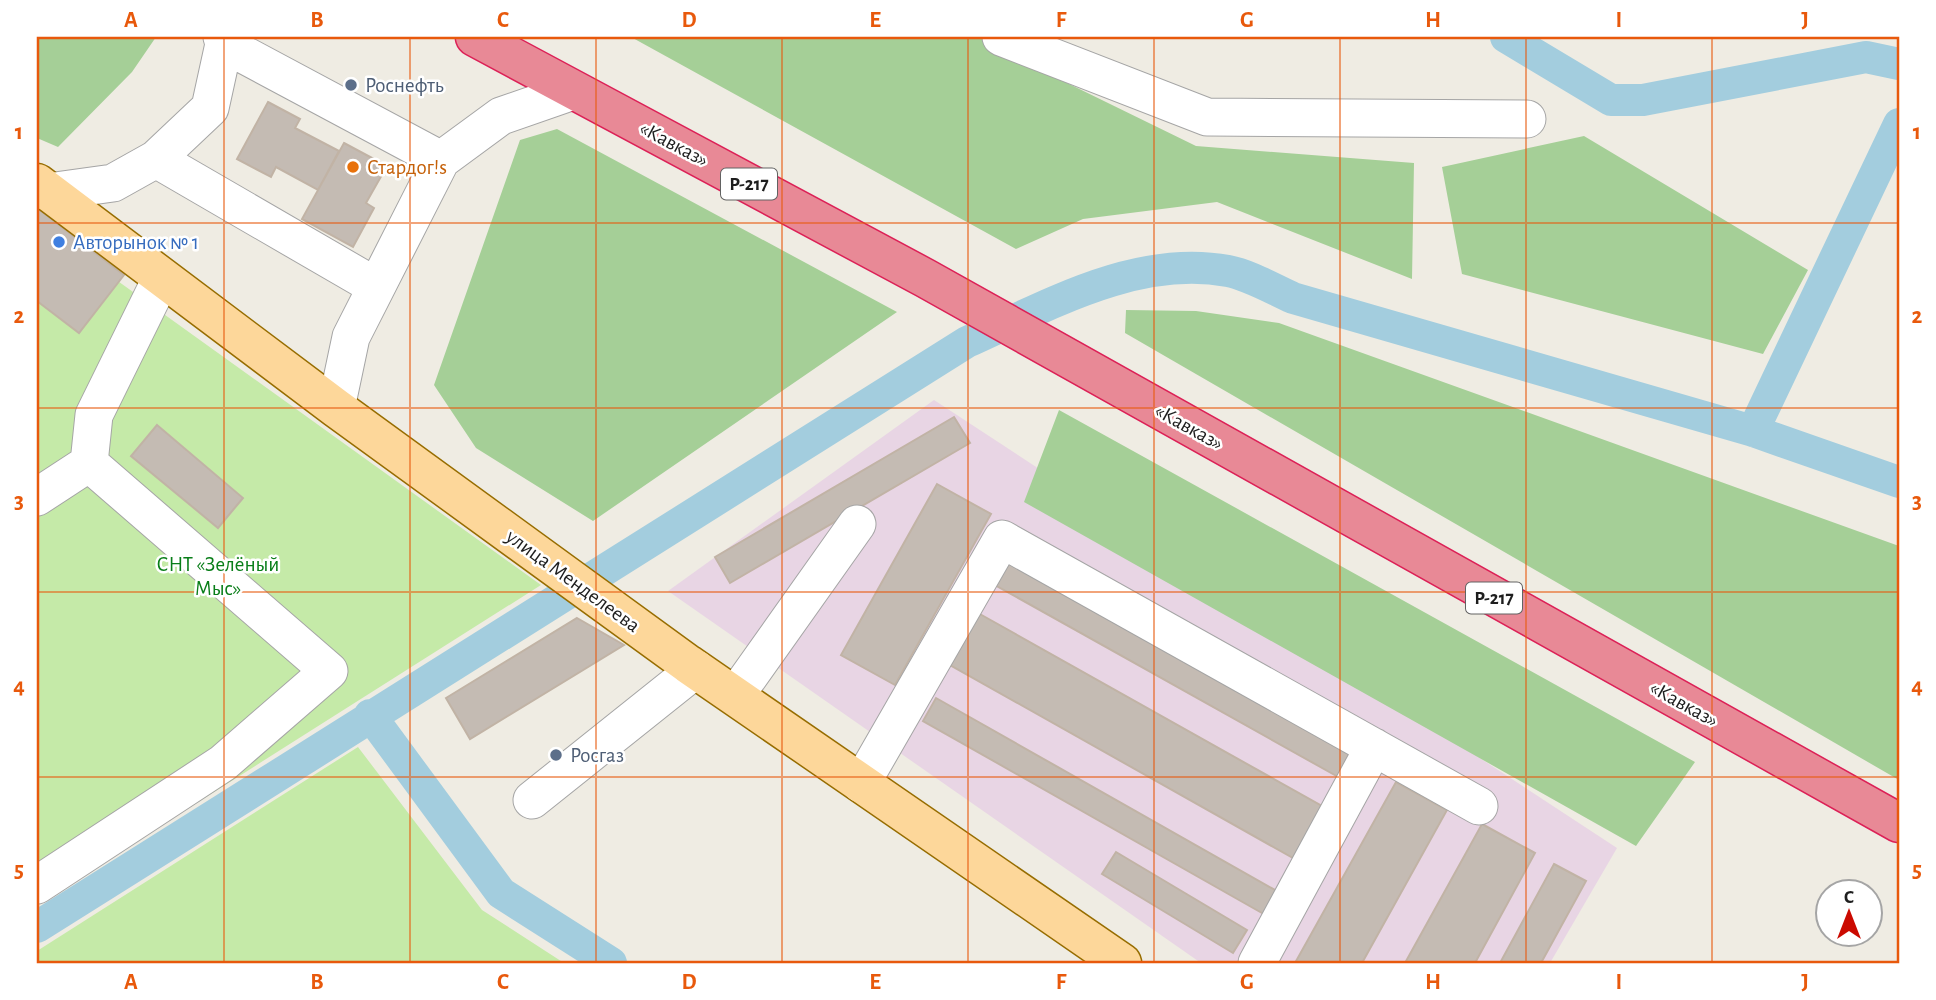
<svg xmlns="http://www.w3.org/2000/svg" width="1936" height="1000" viewBox="0 0 1936 1000" font-family="'Alegreya Sans',sans-serif">
<rect width="100%" height="100%" fill="#efece3"/>
<!-- industrial -->
<path fill="#e8d5e4" d="M934,400l683,448 -67,115h-349l-533,-372z"/>
<!-- grass -->
<path fill="#c5eaa8" d="M37,223l504,362 -504,319z
M358,747l124,163 82,53h-527v-12z"/>
<!-- forest -->
<path fill="#a5cf97" d="M37,37h119l-24,35 -74,75 -21,-9z
M631,37h350l37,22 178,87 218,17 -2,116 -195,-77 -134,17 -67,30z
M557,129l340,183 -304,209 -117,-73 -42,-63 86,-245z
M1584,136l224,134 -45,84 -301,-80 -20,-107z
M1126,310l70,1 83,12 620,223v234l-774,-447z
M1059,410l636,352 -59,84 -612,-344z"/>
<g fill="none" stroke-linecap="round" stroke-linejoin="round">
<!-- canal -->
<path stroke="#a3cdde" stroke-width="32" d="M1506,37l105,63h32l223,-43 33,7
M1753,431l146,-307
M370,715l131,178 110,70
M37,927l930,-585c80,-36 170,-88 261,-71 21,4 45,18 65,27l460,133 146,51"/>
</g>
<!-- building -->
<path fill="#c4bbb3" stroke="#c1b3a5" stroke-width="2" d="M268,102l32,17 -5,9 44,23 -21,39 -42,-23 -5,10 -34,-18z
M344,143l43,23 -21,37 8,5 -21,39 -51,-28z
M37,208l87,67 -45,58 -42,-32z
M954,417l16,26 -240,140 -15,-26z
M157,425l86,73 -25,30 -87,-72z
M937,484l54,30 -96,171 -54,-30z
M1008,562l354,199 -13,22 -354,-198z
M978,613l351,197 -29,52 -350,-197z
M577,618l47,27 -154,94 -24,-41z
M936,698l346,196 -13,23 -346,-196z
M1396,782l51,28 -85,153h-67z
M1482,824l53,29 -60,110h-70z
M1116,852l131,78 -14,23 -131,-79z
M1554,864l32,17 -45,82h-41z"/>
<g fill="none" stroke-linecap="round" stroke-linejoin="round">
<defs>
<path id="minor" d="M1001,37l206,80 320,2
M224,44l217,116
M156,159l219,127
M48,192l65,-9 43,-24 54,-51 14,-64 -2,-7
M336,408l15,-71 90,-177 60,-44 72,-25
M37,497l52,-34 5,-48 68,-138
M735,696l122,-172
M861,784l141,-245 477,267
M532,800l164,-131
M37,885l186,-122 106,-92 -240,-208
M1257,963l117,-216"/>
<path id="major" d="M37,183l299,225 352,256 434,299"/>
<path id="highway" d="M475,37l450,241 974,545"/>
</defs>
<!-- minor casing -->
<use href="#minor" stroke="#a5a5a5" stroke-width="39"/>
<!-- major casing -->
<use href="#major" stroke="#976d00" stroke-width="41"/>
<!-- highway casing -->
<use href="#highway" stroke="#dc2157" stroke-width="41"/>
<!-- minor -->
<use href="#minor" stroke="#fff" stroke-width="37"/>
<!-- major -->
<use href="#major" stroke="#fdd79a" stroke-width="38"/>
<!-- highway -->
<use href="#highway" stroke="#e88996" stroke-width="38"/>
</g>
<!-- grid -->
<path fill="none" stroke="#e8590c" stroke-width="2" stroke-opacity="0.55" d="M224,37v926M410,37v926M596,37v926M782,37v926M968,37v926M1154,37v926M1340,37v926M1526,37v926M1712,37v926M37,223h1862M37,408h1862M37,592h1862M37,777h1862"/>
<!-- markers -->
<g fill="#5c6f8a" stroke="#fff" stroke-width="2.5">
<circle cx="351" cy="85" r="7"/>
<circle cx="556" cy="755" r="7"/>
</g>
<circle fill="#e8710a" stroke="#fff" stroke-width="2.5" cx="353" cy="167" r="7"/>
<circle fill="#3f7fe0" stroke="#fff" stroke-width="2.5" cx="59" cy="242" r="7"/>
<g text-anchor="middle" dominant-baseline="central" stroke-width="5" stroke-linejoin="round" paint-order="stroke">
<!-- shield labels -->
<g fill="#fff" stroke="#626262" stroke-width="2">
<rect x="721" y="168.5" width="56" height="31" rx="5"/>
<rect x="1466" y="582.5" width="56" height="31" rx="5"/>
</g>
<g font-size="19" font-weight="bold" fill="#1e1e1e">
<text x="749" y="184">Р-217</text>
<text x="1494" y="598">Р-217</text>
</g>
<!-- service labels -->
<g font-size="21" fill="#4e5e75" stroke="#fff" text-anchor="start">
<text x="365" y="85">Роснефть</text>
<text x="570" y="755">Росгаз</text>
</g>
<!-- street labels -->
<g font-size="21" fill="#1e1e1e" stroke="#fff">
<text transform="translate(674 144) rotate(28)">«Кавказ»</text>
<text transform="translate(1189 427) rotate(29)">«Кавказ»</text>
<text transform="translate(573 581) rotate(36)">улица Менделеева</text>
<text transform="translate(1684 704) rotate(29)">«Кавказ»</text>
</g>
<!-- food labels -->
<g font-size="21" fill="#c56008" stroke="#fff" text-anchor="start">
<text x="367" y="167">Стардог!s</text>
</g>
<!-- shop labels -->
<g font-size="21" fill="#366cbe" stroke="#fff" text-anchor="start">
<text x="73" y="242">Авторынок № 1</text>
</g>
<!-- park labels -->
<g font-size="21" fill="#097e19" stroke="#fff">
<text x="218" y="564">СНТ «Зелёный<tspan x="218" dy="24">Мыс»</tspan></text>
</g>
</g>
<!-- border -->
<rect width="1936" height="1000" fill="none" stroke="#ffffff" stroke-width="77"/>
<!-- north arrow -->
<g transform="translate(1849 913)"><circle r="33" fill="#ffffff" stroke="#a5a5a5" stroke-width="2"/>
<path d="M0-5L12 26L0 18L-12 26Z" fill="#cb0a00"/>
<text y="-10" font-size="19" font-weight="bold" text-anchor="middle" fill="#1e1e1e">С</text>
</g>
<rect x="38" y="38" width="1860" height="924" fill="none" stroke="#e8590c" stroke-width="2.5"/>
<g font-size="23" text-anchor="middle" font-weight="bold" fill="#e8590c">
<text x="131" y="27">A</text>
<text x="317" y="27">B</text>
<text x="503" y="27">C</text>
<text x="689" y="27">D</text>
<text x="875" y="27">E</text>
<text x="1061" y="27">F</text>
<text x="1247" y="27">G</text>
<text x="1433" y="27">H</text>
<text x="1619" y="27">I</text>
<text x="1805" y="27">J</text>
<text x="19" y="139">1</text>
<text x="1917" y="139">1</text>
<text x="19" y="323">2</text>
<text x="1917" y="323">2</text>
<text x="19" y="508">3</text>
<text x="1917" y="508">3</text>
<text x="19" y="693">4</text>
<text x="1917" y="693">4</text>
<text x="19" y="877">5</text>
<text x="1917" y="877">5</text>
<text x="131" y="989">A</text>
<text x="317" y="989">B</text>
<text x="503" y="989">C</text>
<text x="689" y="989">D</text>
<text x="875" y="989">E</text>
<text x="1061" y="989">F</text>
<text x="1247" y="989">G</text>
<text x="1433" y="989">H</text>
<text x="1619" y="989">I</text>
<text x="1805" y="989">J</text>
</g>
</svg>
